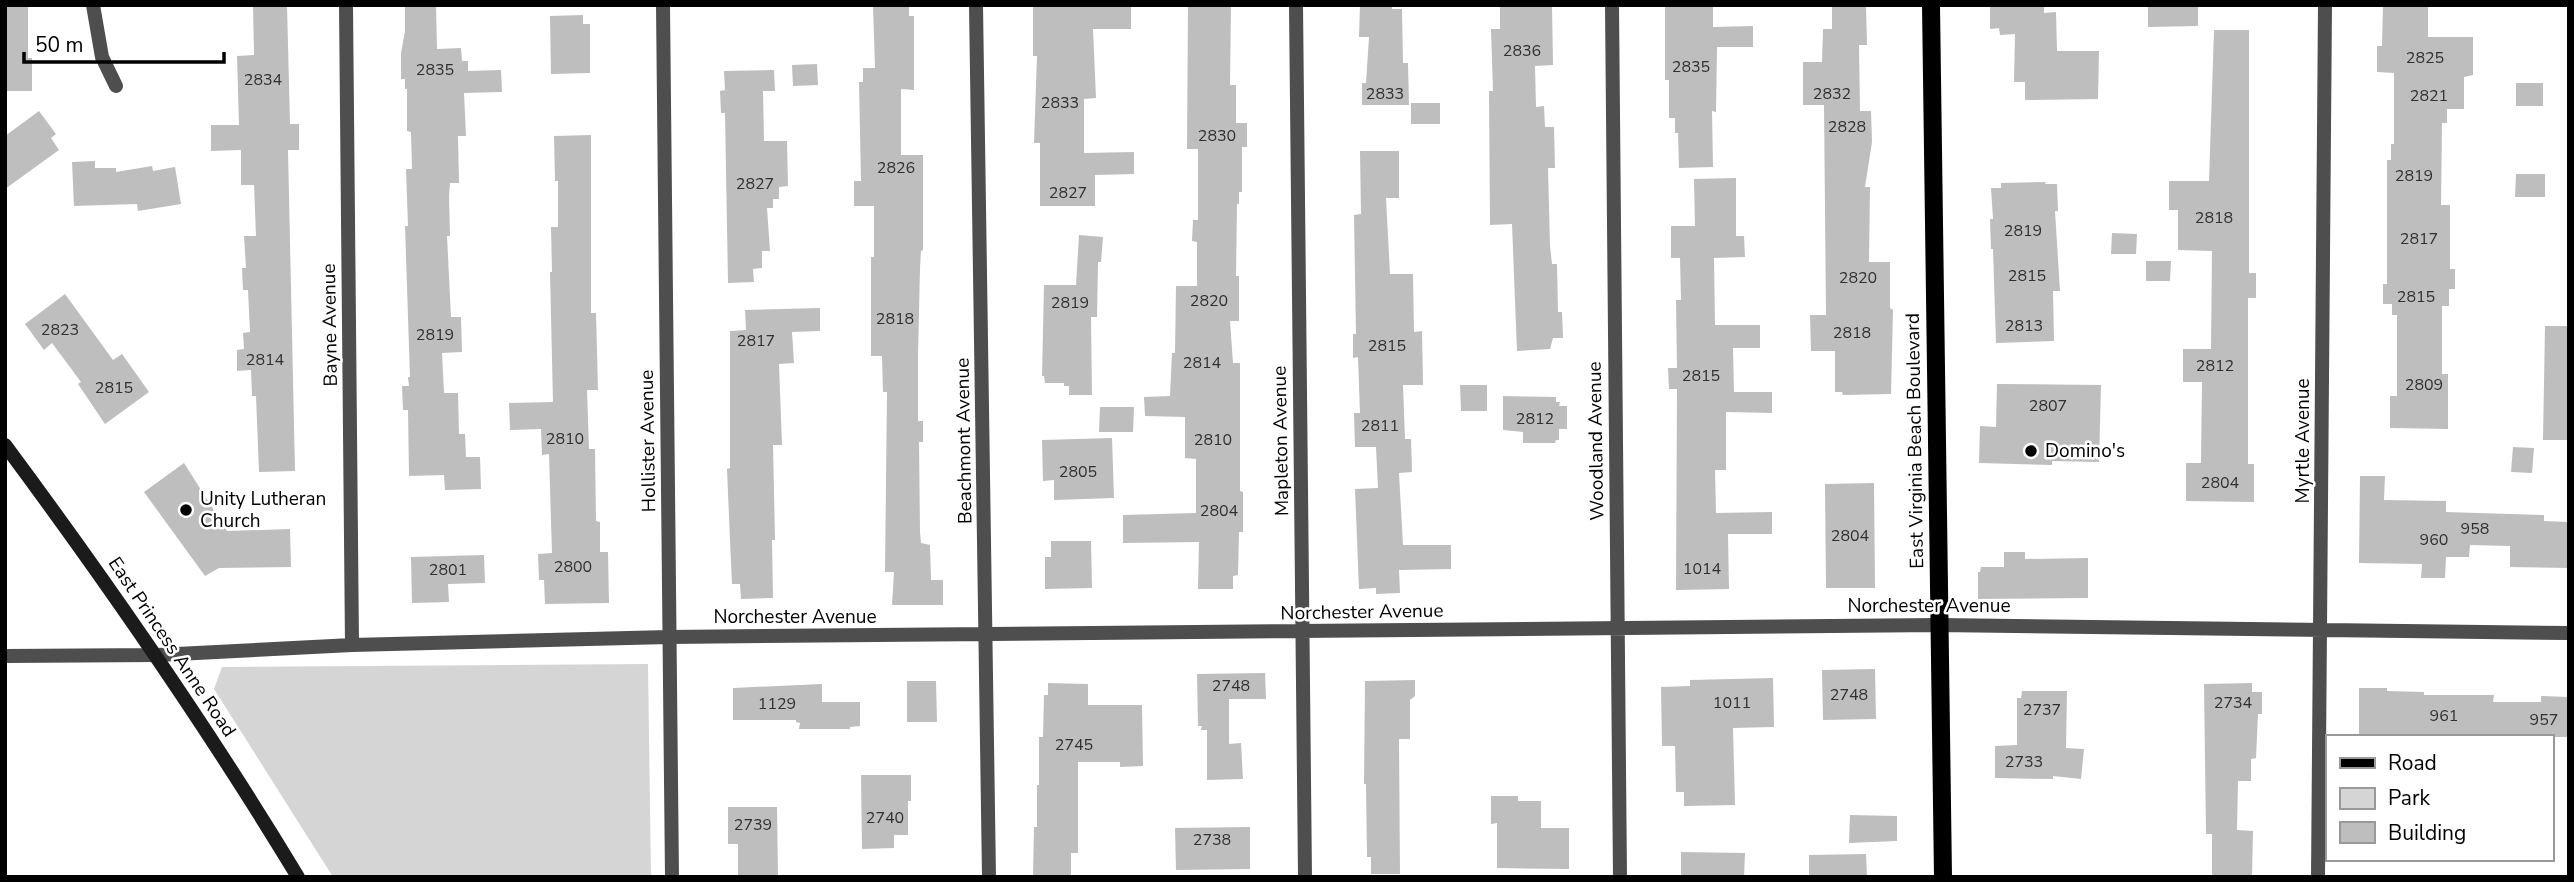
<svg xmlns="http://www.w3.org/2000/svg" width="2574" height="882" viewBox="0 0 2574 882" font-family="'Nunito Sans',sans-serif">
<rect width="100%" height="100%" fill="#fff"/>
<!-- green -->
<path fill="#d5d5d5" d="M648,664l3,213h-318l-119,-188 8,-22z"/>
<!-- building -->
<path fill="#bebebe" d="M5,5h23v53h4v33h-27z
M253,5h34l3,119h9v26h-11l7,321 -36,1 -3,-76h-4l-1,-26 -14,1v-21l7,-1 -1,-16 7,-1 -2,-42h-5l-1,-22h4l-2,-32h12l-2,-51h-13v-35l-30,1v-26h28l-2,-69 17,-1z
M405,5h31l1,44 24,-1 1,13h6v10l33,-1 1,22 -38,1 2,43h-8l1,47h-9l-1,13 1,40h-3l4,81h10l1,35 -20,1 2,40h14l1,41h6l1,23h14l1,32 -36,1 -1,-15 -35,1 -1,-66h-5l-1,-24h7l-1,-9h2l-5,-151h3l-2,-57h6l-1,-37 -4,-1v-42h-2v-10h-4v-26l4,-22z
M873,5h36v11h5v74l-13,-1v66h22v95l-2,1 -1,17 -2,88v65h5v21h-4l1,90 1,11 9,2 1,35h12v25h-51l2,-33h-9l2,-180h-4l-1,-36h-11v-99h3v-51h-20v-25h7l-2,-99h4v-14h12z
M1033,5h98v24h-38l3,69 -12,1v54l50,-1v22l-39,1v31h-55v-63h-6l3,-87h-4z
M1188,5h43l-1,80h6v38h11v24h-5v45h-3v12h-2l-1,72h3v45h-9l3,42h7v128l3,1v40h-4l-1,43 -5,1v13h-35l1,-47 -76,1v-28l73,-2v-54l-11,-1v-41l-40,-1 -1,-19 26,-1 2,-43h3l1,-67h21v-44l-5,-1 1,-21h5v-71h-11z
M1360,5h32v4h10l1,54h5l1,42h-47v-22h4l3,-46h-10z
M1500,5h52l1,60 -18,1 1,41 8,-1 1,21h9l1,41h-7l2,78 2,18h5l1,48h4l1,26h-10l-3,11 -33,2 -5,-127 -22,1 -1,-134h4l-2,-62h9z
M1713,5v22l40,-1v21h-36l-1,65 -4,-1 1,56 -34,1 -1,-35h-3v-15h-6v-38h-4v-74z
M1832,5h34l1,40h-8l1,66h11l1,31 -7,45h5l-1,75h21v46l3,2 -2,84 -48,1 -1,-3h-7v-41h-24l-1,-36h16l-2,-210h-21v-43h19l1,-33h9z
M1999,5h45v8l12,-1 1,39h42l-1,48 -73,1v-18h-11l1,-48 -15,1 -1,-7 -9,1v-22z
M2198,5v21l-50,1v-21z
M2383,5h45v32h45v38l-9,2v32h-17v14h-5l-1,82h9v64h5v20h-6v17h-7v68h6v55l-58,-1v-32h7v-81h-5v-11h-9v-20h4v-124h4v-16h3v-71l-17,-1v-26h5z
M583,15v9h7v49l-39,1 -1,-58z
M2214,30h35v243h7v25h-8v166h6v38l-68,-1v-38h15l1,-81h-19v-33h28l1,-98 -34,-1v-40h-9v-29h40z
M817,64l1,21 -25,1 -1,-21z
M774,70l1,21h-12l1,50h23l1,45 -9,1v12h-6v9h-6l3,43h-8v17l-9,1 1,13 -26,1 -3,-170h-4l-1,-22 5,-1 -1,-19z
M2516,83h27v23h-27z
M1411,103h29v21h-29z
M39,111l17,23 -5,4 8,12 -54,39v-53z
M591,135v178h5l2,77h-11l2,59h6l1,72 4,1v30h8l1,51 -64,1 -1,-24h-5l-1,-26 14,-1 -3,-99 -7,1 -1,-26 -31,1 -1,-27 44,-1 -3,-130h2l-1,-45h7v-46h-3l-1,-45z
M1360,151h39v47h-13l4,76h23l1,58 8,-1 1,54h-20l2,54h6l1,33 -13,1 4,72h48v24l-52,1 1,23 -24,1v-6l-17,1 -4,-100 23,-1 -2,-41h-21l-1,-34h6l-2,-56 -5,1v-24h3l-2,-119 7,-1z
M95,161v7h21v4l36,-6 1,5 22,-4 6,37 -43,7 -1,-7 -63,2 -2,-44z
M2516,174h29v23h-30z
M1736,178v58h8l1,21 -31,1 1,67h45v23h-27l1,44h38v21l-46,-1v58h-11l1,43 56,-1v22h-44l1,55 -53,1 1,-201h-8l-1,-21h9l-1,-68h5l-1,-42h-9v-32h24l-1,-47z
M2046,182l-1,2h12l1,27h-3l5,80h-7l1,50 -58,2 -3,-94h-2l-1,-30h3l-2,-31h10v-5z
M2112,233l25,1 -1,20h-25z
M1079,235l24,2 -2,25h-3l-1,55h-6l1,78h-23v-9h-5v-3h-19l-1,-7h-2l2,-91h32z
M2146,261h25l-1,20h-24z
M65,294l48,66 9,-6 27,38 -44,32 -27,-40 3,-2 -29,-39 -8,7 -19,-26z
M820,308v23l-28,1 2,31 -15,1 3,81h-9l2,95h-3l1,58 -32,1 -1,-15h-8l-2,-44 -3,-71 3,-1v-137l16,-1 -1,-20z
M2545,326h24v114h-26z
M1997,384l104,1 -2,77 -47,-1v4l-73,-2 1,-37 16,1z
M1460,385h27v26h-26z
M1503,396l53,1v5h4l-1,4h8v23h-8v11h-3l-1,3h-32v-11l-20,-2z
M1100,407h34l-1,25h-34z
M1112,438l2,60 -60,2v-20l-11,1 -1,-41z
M2513,447l21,1 -2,25 -21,-1z
M184,463l43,68 63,-2 1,38 -72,1 -14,8 -61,-84z
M2360,476h25l-1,24 62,1v11l98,3v6l25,1v46l-59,-1v-21l-40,-1 -1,12h-23l-1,21h-24l1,-14 -63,-1z
M1874,483l1,105h-49l-1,-104z
M1051,541h40l1,47 -47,1v-32h6z
M2004,552h21v7l63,-1v40l-110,1v-27h2l1,-5h23z
M484,555l1,28 -37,1 1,18 -37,1 -1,-46z
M1875,669l1,50 -53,1 -1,-50z
M1265,673l1,26h-37v45l12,-1 2,36 -36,1v-50h-6l1,-4h-4l-1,-52z
M1773,678l1,49 -41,1 2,77 -51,1v-14h-8l-1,-46h-13l-1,-59 29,-1v-6z
M1415,680v16l-5,4v39h-11l1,135h-29v-17h-4l-1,-73h-2l1,-103z
M907,681h29l1,41h-30z
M1048,683l40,1v21h54l1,61 -23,1v-5h-42v91h-7v24h-38l1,-50h3v-42h2v-48h4l1,-42h4z
M2252,683v9h10v22h-4l-2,44 -5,1v22h-13l-1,49 16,1 -1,46h-40v-43h-6l-2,-150z
M822,684v18h38v24l-10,1v2h-51l1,-6 -4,-1v-2h-63v-32z
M2359,688h28v3l37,1v3h70l-1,7h48v-6l28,1v40h-210z
M2022,691h45l-1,57 18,1 -3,30 -28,-3v3l-58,-1v-32l22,-1v-47h4z
M861,775h50v26h-3v34h-14v13l-32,1z
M1491,796h27v5h23v27h28v41l-72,-1v-45l-6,1z
M728,807h49l1,70h-40v-33h-10z
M1850,815l47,1v25l-48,2z
M1250,827v42l-74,1 -1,-42z
M1681,852l64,1 -1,24h-63z
M1866,854l1,23h-58v-22z"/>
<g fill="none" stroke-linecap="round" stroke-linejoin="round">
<!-- minor -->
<path stroke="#4e4e4e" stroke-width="14" d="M93,5l9,52 14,29
M346,5l6,640
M663,5l9,872
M976,5l13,872
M1296,5l9,872
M1612,5l8,872
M5,656l152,-1 195,-10 317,-8 1269,-12 631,8
M2318,877l7,-872"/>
<!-- secondary -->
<path stroke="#1b1b1b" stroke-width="14" d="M5,445c104,140 203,283 293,432"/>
<!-- primary -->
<path stroke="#000" stroke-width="18" d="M1931,5l12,872"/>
</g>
<!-- markers -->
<g fill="#000" stroke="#fff" stroke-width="2.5">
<circle cx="2031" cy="451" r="7"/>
<circle cx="186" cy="510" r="7"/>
</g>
<g text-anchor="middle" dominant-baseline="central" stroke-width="5" stroke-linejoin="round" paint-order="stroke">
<!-- number labels -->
<g font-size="16" fill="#303030">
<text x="1522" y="51">2836</text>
<text x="2425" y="58">2825</text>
<text x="1691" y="67">2835</text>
<text x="435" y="70">2835</text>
<text x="263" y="80">2834</text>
<text x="1385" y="94">2833</text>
<text x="1832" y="94">2832</text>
<text x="2429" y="96">2821</text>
<text x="1060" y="103">2833</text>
<text x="1847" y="127">2828</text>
<text x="1217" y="136">2830</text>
<text x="896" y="168">2826</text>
<text x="2414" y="176">2819</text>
<text x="755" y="184">2827</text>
<text x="1068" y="193">2827</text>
<text x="2214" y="218">2818</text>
<text x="2023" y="231">2819</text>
<text x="2419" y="239">2817</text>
<text x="2027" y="276">2815</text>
<text x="1858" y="278">2820</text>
<text x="2416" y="297">2815</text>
<text x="1209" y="301">2820</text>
<text x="1070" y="303">2819</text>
<text x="895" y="319">2818</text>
<text x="2024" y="326">2813</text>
<text x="60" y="330">2823</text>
<text x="1852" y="333">2818</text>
<text x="435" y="335">2819</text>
<text x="756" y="341">2817</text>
<text x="1387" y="346">2815</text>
<text x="265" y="360">2814</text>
<text x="1202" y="363">2814</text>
<text x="2215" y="366">2812</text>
<text x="1701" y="376">2815</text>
<text x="2424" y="385">2809</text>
<text x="114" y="388">2815</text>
<text x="2048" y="406">2807</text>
<text x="1535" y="419">2812</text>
<text x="1380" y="426">2811</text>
<text x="565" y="439">2810</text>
<text x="1213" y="440">2810</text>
<text x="1078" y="472">2805</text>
<text x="2220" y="483">2804</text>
<text x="1219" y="511">2804</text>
<text x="2475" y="529">958</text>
<text x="1850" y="536">2804</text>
<text x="2434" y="540">960</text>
<text x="573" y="567">2800</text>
<text x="1702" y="569">1014</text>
<text x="448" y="570">2801</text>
<text x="1231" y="686">2748</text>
<text x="1849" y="695">2748</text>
<text x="1732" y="703">1011</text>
<text x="2233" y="703">2734</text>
<text x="777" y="704">1129</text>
<text x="2042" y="710">2737</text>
<text x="2444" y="716">961</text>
<text x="2544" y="720">957</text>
<text x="1074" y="745">2745</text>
<text x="2024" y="762">2733</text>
<text x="885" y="818">2740</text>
<text x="753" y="825">2739</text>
<text x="1212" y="840">2738</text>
</g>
<!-- street labels -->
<g font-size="19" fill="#000" stroke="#fff">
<text transform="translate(330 325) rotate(-91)">Bayne Avenue</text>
<text transform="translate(648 441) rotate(-91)">Hollister Avenue</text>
<text transform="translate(964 441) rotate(-91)">Beachmont Avenue</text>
<text transform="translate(1281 441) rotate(-91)">Mapleton Avenue</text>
<text transform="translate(1596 441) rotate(-91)">Woodland Avenue</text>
<text transform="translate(1915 441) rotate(-91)">East Virginia Beach Boulevard</text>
<text transform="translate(2303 441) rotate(-90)">Myrtle Avenue</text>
<text x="1929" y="606">Norchester Avenue</text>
<text transform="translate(1362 612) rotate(-1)">Norchester Avenue</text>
<text x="795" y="617">Norchester Avenue</text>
<text transform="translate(172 647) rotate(56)">East Princess Anne Road</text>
</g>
<!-- poi labels -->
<g font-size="19" fill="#000" stroke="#fff" text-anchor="start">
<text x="2045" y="451">Domino's</text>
<text x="200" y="499">Unity Lutheran<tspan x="200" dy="22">Church</tspan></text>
</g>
</g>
<!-- border -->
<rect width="2574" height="882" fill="none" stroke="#000000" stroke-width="14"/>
<!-- legend -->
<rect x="2326" y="735" width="228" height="126" fill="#ffffff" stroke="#999999" stroke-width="2"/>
<rect x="2340" y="758" width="35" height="10" fill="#000000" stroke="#999999" stroke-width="2"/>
<text x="2388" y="770" font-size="21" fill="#000000">Road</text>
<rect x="2340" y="788" width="35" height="21" fill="#d5d5d5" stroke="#999999" stroke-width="2"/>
<text x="2388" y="805" font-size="21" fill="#000000">Park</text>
<rect x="2340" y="822" width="35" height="21" fill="#bebebe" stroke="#999999" stroke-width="2"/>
<text x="2388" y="840" font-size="21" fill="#000000">Building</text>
<!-- scale -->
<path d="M24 52v10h200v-10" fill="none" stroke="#000000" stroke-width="3.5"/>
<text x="35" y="52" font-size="21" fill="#000000" stroke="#ffffff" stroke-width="5" paint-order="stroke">50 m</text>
</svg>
